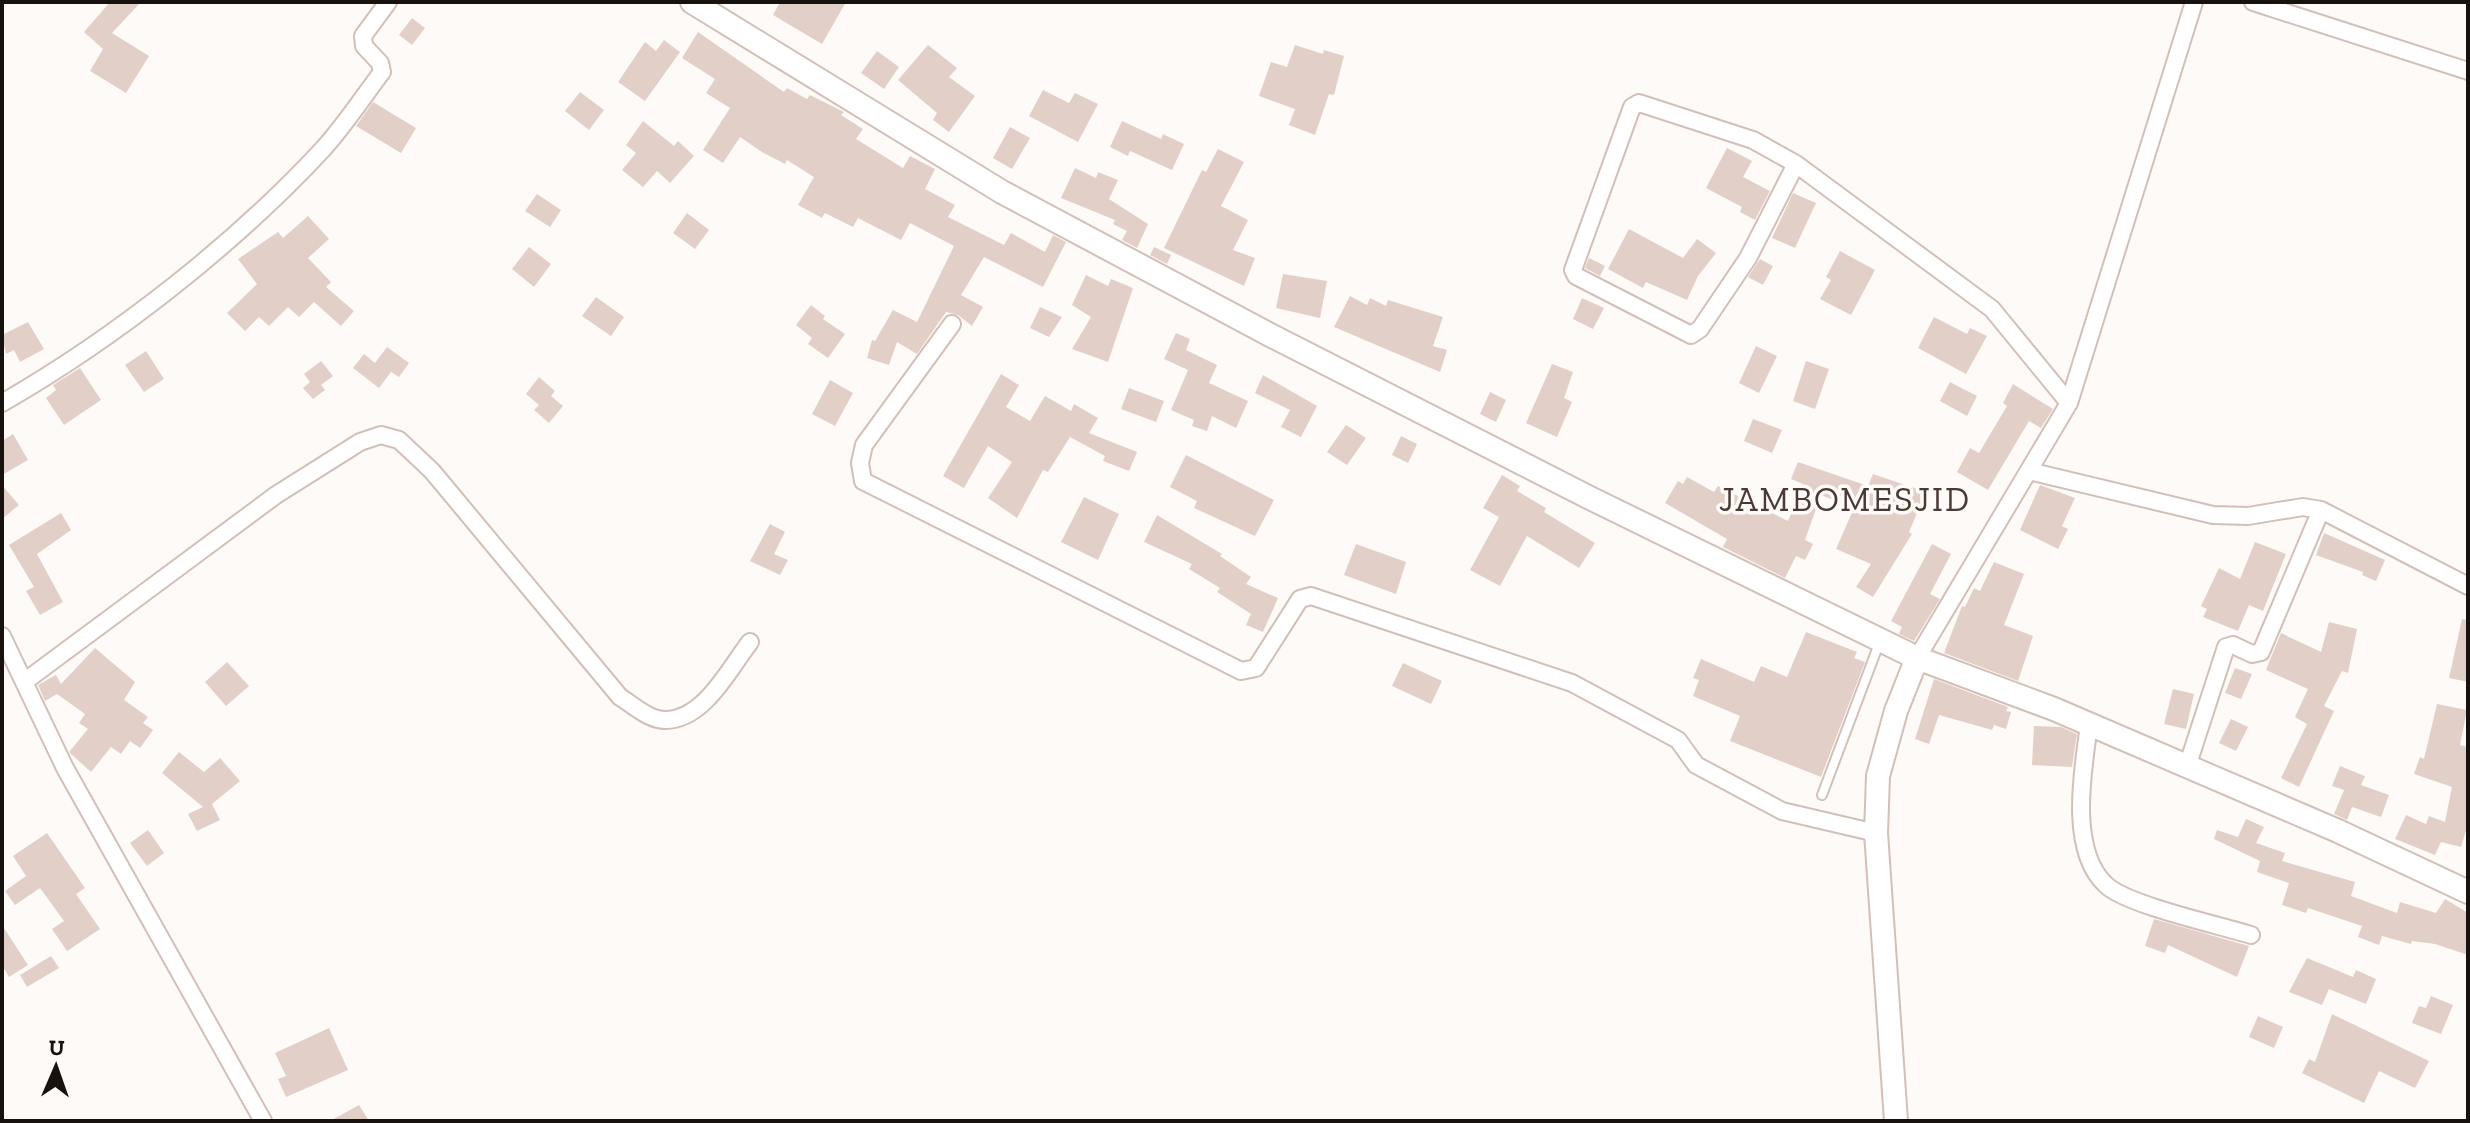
<svg xmlns="http://www.w3.org/2000/svg" width="2470" height="1123" viewBox="0 0 2470 1123" font-family="'Zilla Slab',serif">
<rect width="100%" height="100%" fill="#fefaf8"/>
<!-- building -->
<path fill="#e2d0c8" d="M110,2h31l-29,31 37,23 -23,37 -36,-22 13,-22 -19,-17z
M780,2h66l-24,42 -49,-29z
M412,18l13,10 -13,17 -13,-10z
M698,32l86,60 3,-4 20,11 3,-4 34,17 -3,3 22,14 -7,10 47,29 7,-12 25,13 -10,20 30,16 -7,12 56,28 7,-12 34,19 8,-17 13,7 -23,45 -59,-30 -23,38 22,12 -11,19 -14,-11 -12,-3 -29,42 -20,-12 -8,23 -22,-7 5,-18 3,1 18,-31 24,12 37,-76 -44,-23 -9,17 -43,-22 -5,9 -28,-14 -3,5 -24,-13 16,-28 -27,-17 -2,4 -23,-12 -22,-15 -17,26 -20,-13 27,-42 -24,-15 9,-14 -33,-21z
M664,40l16,12 -35,49 -27,-19 27,-40 11,9z
M928,45l29,23 -8,9 26,19 -26,36 -16,-12 4,-7 -39,-33z
M1295,45l28,9 1,-4 20,6 -10,39 -5,-1 -14,41 -26,-10 6,-16 -36,-13 12,-34 16,5z
M877,51l22,16 -15,22 -23,-16z
M1043,90l26,13 6,-10 23,11 -20,38 -49,-26z
M580,92l24,18 -15,20 -24,-19z
M373,102l43,26 -15,25 -45,-27z
M643,121l31,25 4,-5 16,15 -24,27 -13,-12 -14,16 -21,-17 14,-17 -10,-8z
M1122,121l39,18 2,-5 21,10 -12,26 -42,-19 -2,5 -18,-9z
M1010,127l20,11 -18,31 -19,-11z
M1727,148l25,13 -9,16 27,14 -15,29 -15,-8 2,-5 -36,-19z
M1218,149l26,13 -23,44 27,14 -15,30 22,8 -11,28 -80,-38 38,-78 4,2z
M1075,168l21,10 2,-6 20,8 -9,19 39,25 -11,24 -15,-8 5,-9 -14,-7 2,-4 -54,-22z
M1793,193l23,10 -21,45 -23,-10z
M537,194l24,16 -11,17 -25,-16z
M687,213l22,17 -14,19 -22,-16z
M308,216l21,23 -21,19 23,24 -5,5 28,24 -13,15 -27,-24 -15,15 -11,-10 -19,19 -10,-9 -14,14 -18,-18 30,-29 -19,-25 40,-27 5,6z
M1629,229l54,29 14,-19 19,14 -18,23 -11,24 -41,-18 -3,6 -35,-19z
M529,247l22,17 -17,23 -22,-18z
M1154,247l17,8 -4,9 -17,-9z
M1840,251l35,19 -24,45 -31,-16 11,-19 -5,-3z
M1589,258l16,8 -5,10 -15,-8z
M1760,259l13,7 -10,19 -15,-8z
M1283,274l44,7 -7,37 -44,-10z
M1086,275l22,11 3,-7 22,9 -25,74 -36,-13 19,-32 -19,-12z
M1350,296l17,9 3,-7 16,8 2,-6 55,17 -10,29 14,4 -7,22 -106,-45z
M596,297l28,20 -13,19 -29,-20z
M1582,298l22,10 -11,21 -20,-10z
M811,305l14,11 -2,3 22,15 -17,24 -20,-14 4,-6 -16,-13z
M1040,307l22,10 -13,20 -19,-9z
M1934,317l33,17 3,-6 17,8 -21,38 -48,-26z
M28,322l16,27 -24,13 -6,-12 -8,4 -4,-19z
M1176,333l14,6 -4,11 31,15 -8,18 39,18 -12,27 -24,-12 -5,15 -15,-5 2,-6 -23,-10 17,-40 -24,-11z
M1756,346l21,10 -18,37 -20,-10z
M387,347l22,16 -10,14 -8,-5 -12,16 -26,-20 11,-14 11,9z
M146,351l18,28 -20,13 -19,-27z
M321,361l12,15 -12,9 4,5 -12,9 -10,-11 7,-6 -6,-8z
M1806,361l23,8 -14,40 -22,-8z
M1552,364l21,8 -9,26 8,4 -15,35 -31,-14z
M80,368l21,32 -37,25 -18,-27 10,-8 -3,-5z
M1001,374l18,11 -13,22 24,14 15,-25 26,15 3,-7 24,14 -9,15 48,19 -8,19 -26,-10 2,-5 -35,-19 -22,35 -5,-2 -26,48 -29,-20 24,-36 -24,-16 -24,42 -21,-12z
M1263,375l54,31 -16,31 -20,-10 9,-17 -35,-17z
M539,377l16,14 -4,5 12,10 -14,17 -15,-13 5,-5 -13,-11z
M830,380l23,13 -18,33 -23,-12z
M1950,382l27,14 -10,20 -27,-15z
M2013,384l40,25 -12,19 -12,-7 -41,69 -31,-18 13,-24 9,5 28,-47 -4,-3z
M1129,388l35,13 -8,21 -35,-13z
M1490,392l16,8 -10,22 -16,-8z
M1753,419l29,11 -10,23 -28,-12z
M1346,425l20,13 -19,27 -20,-13z
M13,434l15,26 -26,15v-34z
M1401,436l16,8 -9,19 -16,-8z
M1186,455l88,45 -19,36 -61,-28 3,-7 -27,-14z
M1798,462l70,24 5,-12 53,18 -17,40 3,2 -39,63 -17,-10 15,-23 -35,-15 18,-41 -33,-13 -16,45 8,4 -8,16 -9,-4 -11,22 -62,-31 4,-8 -62,-36 13,-22 5,3 4,-7 27,15 4,-6 70,35 15,-37 -12,-5z
M1502,475l18,11 -3,5 29,17 -2,4 51,31 -16,25 -52,-32 -27,50 -30,-16 29,-53 -16,-9z
M2,485l17,20 -17,14z
M2040,485l35,13 -13,28 6,3 -10,20 -38,-19z
M1084,497l35,17 -21,46 -37,-18z
M61,513l10,17 -34,24 26,48 -23,13 -14,-24 8,-4 -25,-42z
M1157,515l65,39 -2,2 31,21 -5,7 32,14 -15,34 -17,-7 5,-11 -34,-22 3,-4 -31,-19 3,-5 -48,-22z
M770,524l15,8 -11,22 14,6 -8,15 -30,-14z
M2324,533l61,27 -9,21 -14,-6 1,-3 -47,-17z
M2255,542l31,12 -23,57 -14,-6 -11,26 -35,-14 4,-8 -6,-3 18,-38 21,11z
M1356,544l50,18 -10,32 -52,-19z
M1932,544l19,10 -21,40 10,5 -26,42 -15,-7 3,-7 -11,-6z
M1994,562l30,12 -20,51 29,11 -15,45 -74,-28 18,-47 3,1 9,-19 6,3z
M2462,619l6,1v62l-19,-4z
M2329,622l28,7 -9,44 -6,-2 -18,35 10,5 -35,76 -18,-9 26,-54 -12,-7 13,-28 -42,-19 15,-37 40,19z
M1806,632l51,20 -3,6 11,4 -44,115 -91,-36 10,-25 -47,-20 6,-16 -6,-2 8,-19 53,23 7,-16 26,11z
M95,648l40,34 -11,18 24,17 -5,6 10,7 -13,18 -10,-7 -9,13 -10,-7 -20,25 -22,-20 19,-23 -9,-6 6,-9 -28,-20 -12,7 -7,-16 18,-10 5,9z
M227,662l22,24 -23,20 -21,-24z
M1403,663l39,18 -11,23 -39,-18z
M2235,668l17,6 -11,25 -16,-6z
M1934,679l74,28 -2,4 5,1 -5,17 -12,-4 -2,5 -53,-15 -10,29 -14,-5z
M2173,689l21,5 -8,35 -22,-5z
M2437,704l30,6 -7,35 8,2v77l-7,23 -20,-5 -6,13 -40,-16 11,-24 20,9 3,-8 16,6 7,-35 -38,-13 6,-17 4,2z
M2231,719l17,8 -12,24 -17,-8z
M2034,726l27,1 16,7 -5,33 -40,-2z
M179,752l25,20 16,-14 20,23 -28,23 8,16 -23,11 -9,-17 15,-7 -41,-34z
M2340,766l25,10 -4,9 28,10 -8,22 -29,-10 -5,13 -13,-6 10,-24 -12,-4z
M2246,819l18,8 -8,16 29,10 -3,8 73,21 -4,14 46,17 3,-11 36,11 9,-14 23,14v42l-33,-11 -23,-3 -1,3 -29,-8 -3,9 -21,-8 4,-11 -54,-18 -2,5 -24,-8 7,-22 -32,-11 3,-11 -46,-22 3,-9 21,7z
M148,830l16,23 -17,13 -17,-23z
M47,833l38,55 -9,6 24,35 -33,22 -15,-22 12,-8 -24,-33 -25,17 -10,-14 21,-15 -13,-20z
M2154,919l95,27 -12,31 -69,-32 -3,8 -20,-7z
M2,925l26,40 -19,12 -7,-12z
M51,956l8,12 -32,19 -7,-12z
M2307,958l46,19 3,-7 20,9 -10,25 -37,-15 -7,16 -33,-13z
M2431,996l22,9 -12,29 -29,-11 7,-17 7,2z
M2332,1014l97,47 -14,27 -36,-17 -15,32 -62,-30 7,-14 6,3z
M2258,1016l25,11 -9,21 -25,-11z
M329,1028l19,42 -62,27 -8,-18 8,-3 -11,-23z
M359,1105l10,16h-39z"/>
<g fill="none" stroke-linecap="round" stroke-linejoin="round">
<defs>
<path id="lane" d="M1822,795l58,-154"/>
<path id="street" d="M2253,2l215,69
M1796,164l-48,94 -48,71 -9,6 -115,-59 -3,-6 59,-163 7,-4 114,37 43,24 196,145 77,94 -152,255
M952,324l-88,121 -4,18 3,18 378,190 15,-3 44,-69 11,-3 261,87 106,57 18,25 86,46 94,22
M2,403c113,-65 232,-158 321,-254 21,-23 40,-52 59,-77l-2,-9 -16,-17 -1,-10 25,-34
M2069,403l125,-401
M2029,471l184,44 35,1 55,-9 18,3 147,76
M2,636l63,132 198,353
M24,682l252,-187 84,-53 21,-7 18,5 33,31 188,226c13,8 29,23 45,23 39,0 64,-51 85,-78
M2089,725c-6,44 -21,125 17,160 21,20 113,40 145,50
M2187,767l39,-120 7,-2 19,9 9,-2 60,-142"/>
<path id="secondary" d="M692,2l310,190 270,144 320,163 325,159 137,51 284,122 130,61
M1896,1121l-20,-288 2,-57 18,-65 21,-53"/>
</defs>
<!-- lane casing -->
<use href="#lane" stroke="#d2c0b8" stroke-width="12"/>
<!-- street casing -->
<use href="#street" stroke="#d2c0b8" stroke-width="20"/>
<!-- secondary casing -->
<use href="#secondary" stroke="#d2c0b8" stroke-width="26"/>
<!-- lane -->
<use href="#lane" stroke="#fff" stroke-width="8"/>
<!-- street -->
<use href="#street" stroke="#fff" stroke-width="16"/>
<!-- secondary -->
<use href="#secondary" stroke="#fff" stroke-width="22"/>
</g>
<g text-anchor="middle" dominant-baseline="central" stroke-width="7" stroke-linejoin="round" paint-order="stroke">
<!-- quarter labels -->
<g font-size="34" letter-spacing="2" fill="#493b34" stroke="#fefaf8">
<text x="1845" y="499">JAMBOMESJID</text>
</g>
</g>
<!-- border -->
<rect width="2470" height="1123" fill="none" stroke="#18120f" stroke-width="8"/>
<!-- north arrow -->
<g transform="translate(56 1067) rotate(2)" stroke="#fefaf8" stroke-width="6" paint-order="stroke">
<path d="M0-6L14 30L0 20L-14 30Z" fill="#18120f"/>
<text y="-12" font-size="22" font-weight="bold" text-anchor="middle" fill="#18120f">U</text>
</g>
</svg>
